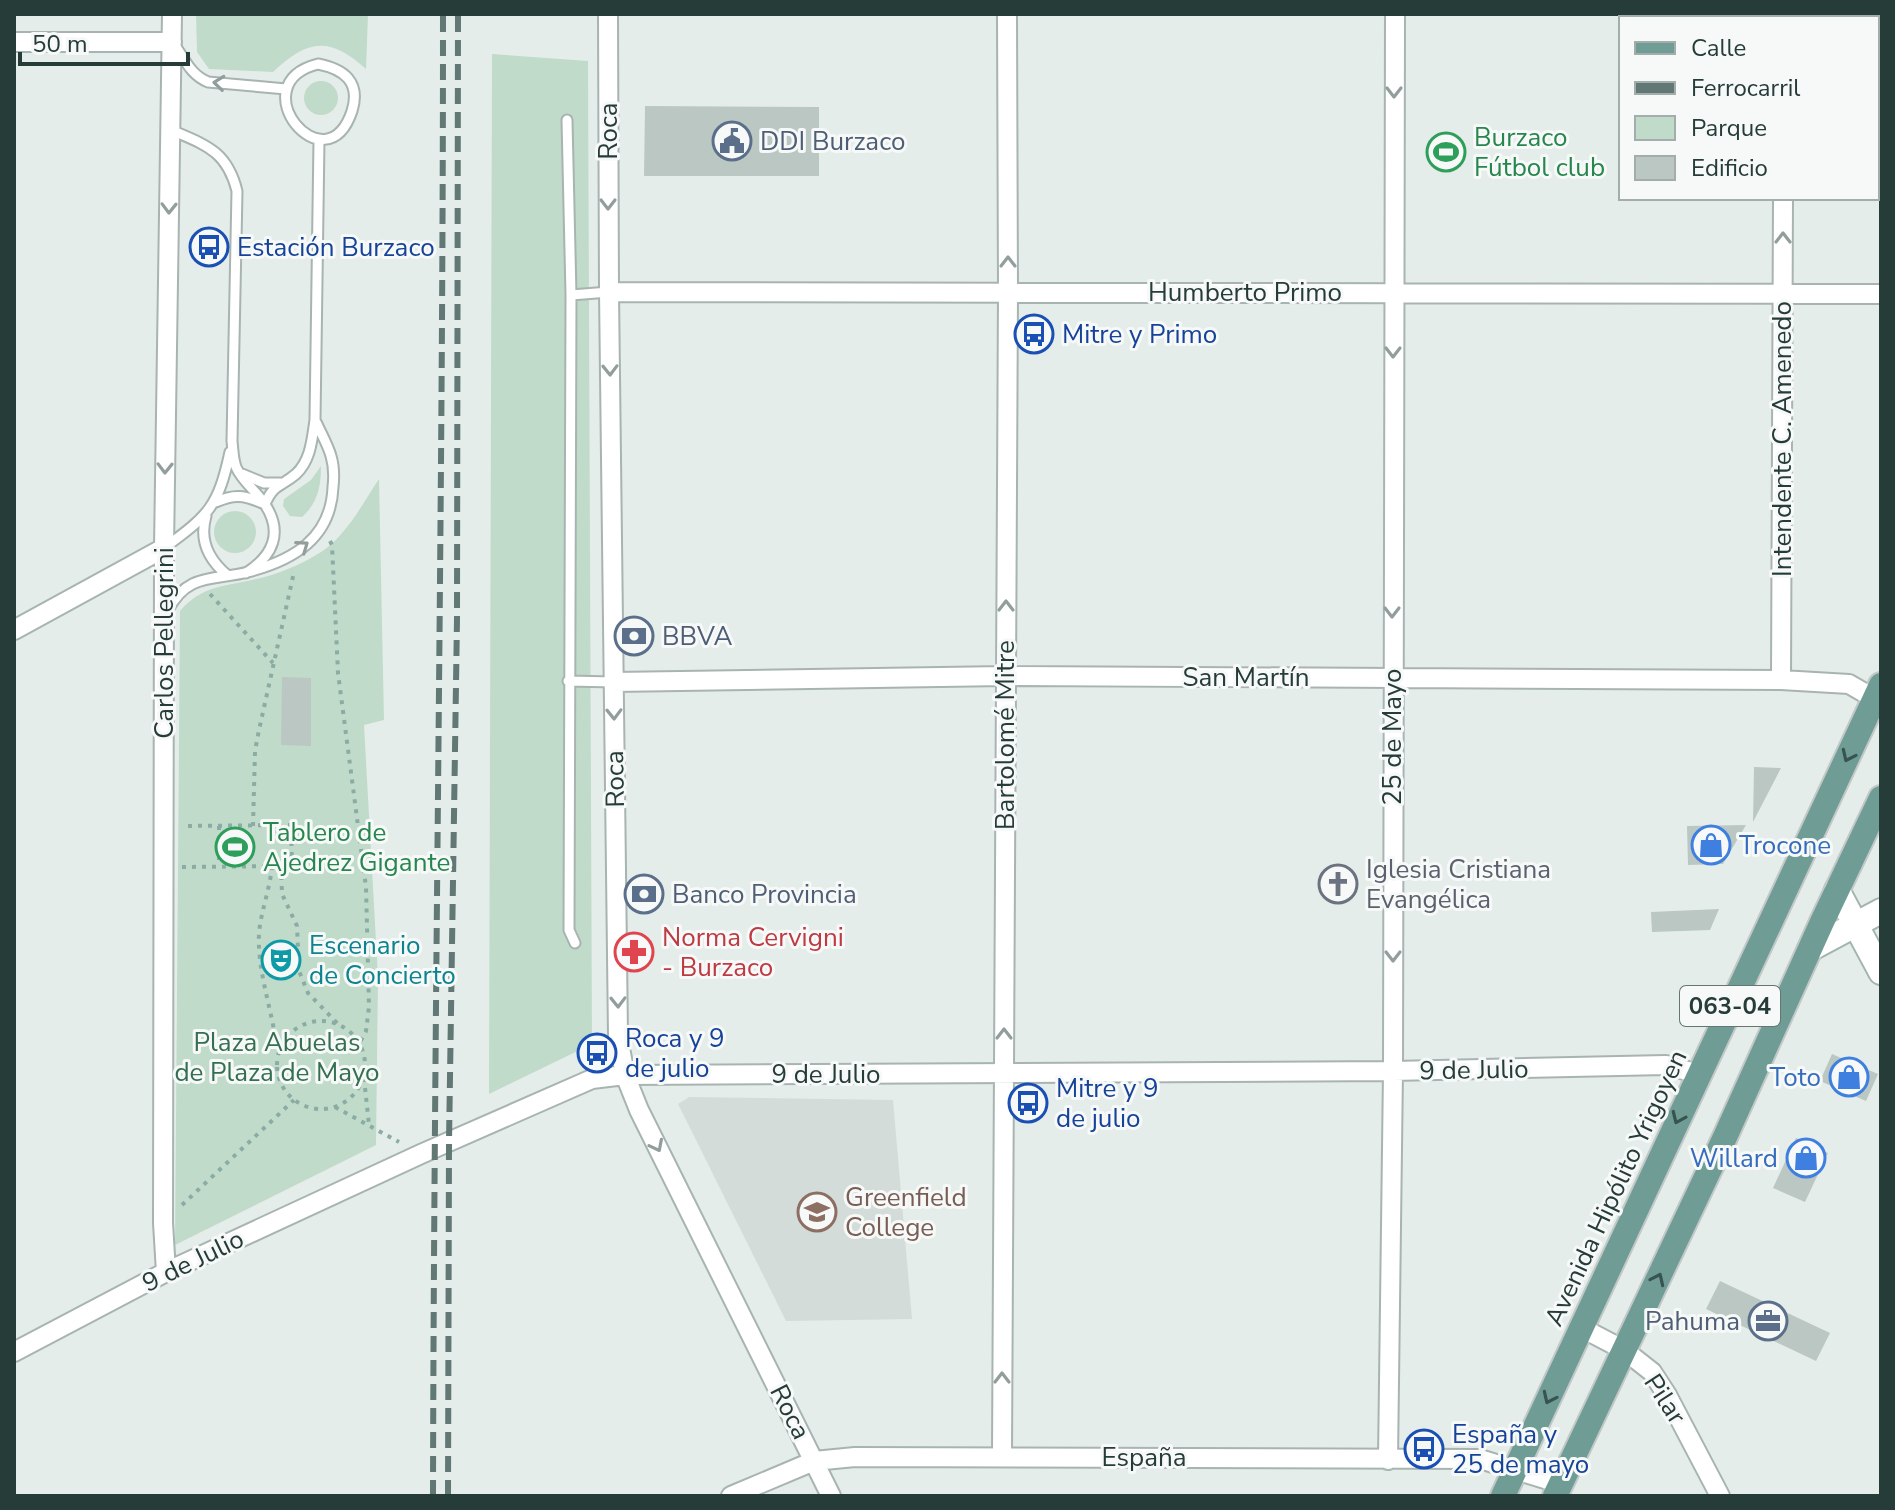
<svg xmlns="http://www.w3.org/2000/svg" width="1895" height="1510" viewBox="0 0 1895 1510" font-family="'Nunito Sans',sans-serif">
<rect width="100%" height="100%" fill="#e5edea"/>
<!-- built -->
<path fill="#d4dcd9" d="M689,1097l204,3 19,219 -126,2 -108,-217z"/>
<!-- green -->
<path fill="#c1dbca" d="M196,14h172l-2,55c-37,-34 -59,-29 -93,3l-64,-3 -12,-17z
M492,54l96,7 4,983 -103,50z
M304 98a17 17 0 1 1 34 0a17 17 0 1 1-34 0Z
M321,466c0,20 -3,37 -19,51l-12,-1 -7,-10 1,-7 27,-19z
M379,479l5,241 -20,5 14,252 -2,168 -201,100 5,-634c22,-25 41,-24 72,-31 24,-5 49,-15 69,-28 25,-16 42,-49 58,-73z
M214 532a21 21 0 1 1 42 0a21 21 0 1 1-42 0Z"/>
<!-- building -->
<path fill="#bbc7c3" d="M645,106l174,1v69h-175z
M282,677l29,1v68l-30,-1z
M1754,767l27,1 -28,54z
M1746,825l-23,39 -35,1 -1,-39z
M1719,909l-9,21 -58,2 -1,-20z
M1832,1054l46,20 -12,27 -46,-20z
M1796,1138l32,15 -23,49 -32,-14z
M1720,1281l110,52 -14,28 -110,-52z"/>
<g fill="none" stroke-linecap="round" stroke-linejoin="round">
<defs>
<path id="lane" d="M173,43c12,15 16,31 35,39l78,7
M318,64c26,5 43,18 34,47 -26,78 -113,-27 -34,-47z
M567,120l4,175 -2,635 6,13
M171,130c35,15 56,21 66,61l-5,250c1,9 1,18 4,26 6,14 19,23 28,36 20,29 9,53 -18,70
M571,295l38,-3
M242,474l22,9h16
M216,502c18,-8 28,-7 46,1
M265,504c9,-21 16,-17 31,-30 15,-14 16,-35 19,-54l4,-280
M206,516c-7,24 2,43 21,59
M164,548c45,-33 54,-41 66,-96
M168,610c20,-38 46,-29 80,-38 46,-12 83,-34 85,-85 1,-9 1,-21 -2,-31 -3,-11 -10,-23 -15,-34
M568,681l46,1"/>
<path id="street" d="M608,14l1,278 9,745 7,38 14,35 192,386
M1781,14v4
M14,42h158
M609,292l1272,2
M14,630l150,-82
M1781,680l2,-482
M614,682l391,-6 776,4 68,4 26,15
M166,1272l-3,-49 1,-675 8,-534
M1582,1328l42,22 28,22 15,23 53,101
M14,1352l152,-80 255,-118 171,-75 33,-4 768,-4 273,-6 32,9
M1002,1456l6,-1164 -1,-278
M1388,1460l5,-389 2,-1057
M731,1496l83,-35 41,-4 625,2 81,25"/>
<path id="secondary" d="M1837,890l44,82
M1810,949l71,-38"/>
<path id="primary" d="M1503,1496l378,-811
M1555,1496l170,-359 97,-215 59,-124"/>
</defs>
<!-- lane casing -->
<use href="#lane" stroke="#a8b4b1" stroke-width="13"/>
<!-- street casing -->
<use href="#street" stroke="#a8b4b1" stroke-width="22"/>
<!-- secondary casing -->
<use href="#secondary" stroke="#a2b4af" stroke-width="28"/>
<!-- primary casing -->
<use href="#primary" stroke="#c2c8c8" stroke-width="28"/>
<!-- path -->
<path stroke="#8aaca5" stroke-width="4" stroke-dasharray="4 6" stroke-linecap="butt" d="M330,541l2,4 6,128 28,214 3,120 -3,24 -7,13
M210,594l63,69
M219,826v40
M253,826l2,-75 4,-21 35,-158
M272,866c-2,23 -11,45 -13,67 -2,40 14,78 18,117
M281,866l1,28 15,32 2,45 9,22 31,32
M182,867l110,-1 -1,-41 -109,1
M277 1065a44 44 0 1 1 88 0a44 44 0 1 1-88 0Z
M364,1078l5,47
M335,1107l64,35
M182,1205l112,-105"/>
<!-- lane -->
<use href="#lane" stroke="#fff" stroke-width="9"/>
<!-- street -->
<use href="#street" stroke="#fff" stroke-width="18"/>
<!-- secondary -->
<use href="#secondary" stroke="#fff" stroke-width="24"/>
<!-- primary -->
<use href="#primary" stroke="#6f9d95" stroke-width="24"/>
<!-- rail -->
<path stroke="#617874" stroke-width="6" stroke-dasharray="16 8" stroke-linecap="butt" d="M433,1496c1,-494 10,-988 10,-1482
M448,1496l1,-354 8,-523 1,-605"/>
</g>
<!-- one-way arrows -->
<defs><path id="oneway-chevron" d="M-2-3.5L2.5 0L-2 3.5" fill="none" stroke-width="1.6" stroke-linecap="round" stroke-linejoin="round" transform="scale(2)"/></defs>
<g stroke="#929e9c">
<use href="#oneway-chevron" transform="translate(219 83) rotate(-174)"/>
<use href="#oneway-chevron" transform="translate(1394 92) rotate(90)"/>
<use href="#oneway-chevron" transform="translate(608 204) rotate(90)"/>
<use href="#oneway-chevron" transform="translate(169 208) rotate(91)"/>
<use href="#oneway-chevron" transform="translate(1783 238) rotate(-90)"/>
<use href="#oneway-chevron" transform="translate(1008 262) rotate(-90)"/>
<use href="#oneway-chevron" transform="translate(1393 352) rotate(90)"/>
<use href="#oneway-chevron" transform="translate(610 370) rotate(89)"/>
<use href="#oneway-chevron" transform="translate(165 468) rotate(91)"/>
<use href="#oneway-chevron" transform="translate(303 546) rotate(-35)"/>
<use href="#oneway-chevron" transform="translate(1006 606) rotate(-90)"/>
<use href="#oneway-chevron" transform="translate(1392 612) rotate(90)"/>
<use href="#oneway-chevron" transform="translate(614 714) rotate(89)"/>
<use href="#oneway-chevron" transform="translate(1393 956) rotate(90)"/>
<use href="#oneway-chevron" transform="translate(618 1002) rotate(89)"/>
<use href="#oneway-chevron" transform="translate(1004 1034) rotate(-90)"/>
<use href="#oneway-chevron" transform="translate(657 1146) rotate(63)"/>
<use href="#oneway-chevron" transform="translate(1002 1378) rotate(-90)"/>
</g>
<g stroke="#385450">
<use href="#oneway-chevron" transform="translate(1848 756) rotate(115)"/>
<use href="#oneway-chevron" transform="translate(1678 1118) rotate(114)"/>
<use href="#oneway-chevron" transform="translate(1658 1279) rotate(-65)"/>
<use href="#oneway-chevron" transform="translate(1549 1398) rotate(115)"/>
</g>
<!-- icons -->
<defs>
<symbol id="civic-ring" viewBox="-11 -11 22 22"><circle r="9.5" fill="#f6f9f8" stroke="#5c6f8a" stroke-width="1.5"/><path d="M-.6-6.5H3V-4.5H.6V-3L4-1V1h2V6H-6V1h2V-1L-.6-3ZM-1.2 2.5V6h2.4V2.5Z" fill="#5c6f8a"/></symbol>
<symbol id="stadium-ring" viewBox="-11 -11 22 22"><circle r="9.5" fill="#f6f9f8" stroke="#2e9e5b" stroke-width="1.5"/><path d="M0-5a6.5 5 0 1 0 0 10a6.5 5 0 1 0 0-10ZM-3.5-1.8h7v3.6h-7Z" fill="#2e9e5b"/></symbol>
<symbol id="bus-ring" viewBox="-11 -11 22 22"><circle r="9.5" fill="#f6f9f8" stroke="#1a4fb4" stroke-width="1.5"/><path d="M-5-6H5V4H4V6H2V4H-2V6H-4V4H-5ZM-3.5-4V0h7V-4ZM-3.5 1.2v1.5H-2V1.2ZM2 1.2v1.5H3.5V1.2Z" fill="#1a4fb4"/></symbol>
<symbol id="bank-ring" viewBox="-11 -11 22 22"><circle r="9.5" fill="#f6f9f8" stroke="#5c6f8a" stroke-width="1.5"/><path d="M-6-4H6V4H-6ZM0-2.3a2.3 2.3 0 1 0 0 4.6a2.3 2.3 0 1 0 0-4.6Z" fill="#5c6f8a"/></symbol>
<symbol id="shop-ring" viewBox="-11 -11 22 22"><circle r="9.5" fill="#f6f9f8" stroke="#3f7fe0" stroke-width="1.5"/><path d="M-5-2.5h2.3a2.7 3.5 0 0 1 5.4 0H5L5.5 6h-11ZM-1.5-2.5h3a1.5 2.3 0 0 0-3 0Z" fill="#3f7fe0"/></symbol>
<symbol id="church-ring" viewBox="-11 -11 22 22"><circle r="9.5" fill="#f6f9f8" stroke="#6b7280" stroke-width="1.5"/><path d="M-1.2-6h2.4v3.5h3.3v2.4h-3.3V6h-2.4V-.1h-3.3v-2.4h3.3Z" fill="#6b7280"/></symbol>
<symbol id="pharmacy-ring" viewBox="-11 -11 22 22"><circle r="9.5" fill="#f6f9f8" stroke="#e0444e" stroke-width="1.5"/><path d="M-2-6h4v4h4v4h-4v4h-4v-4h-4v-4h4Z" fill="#e0444e"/></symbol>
<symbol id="theatre-ring" viewBox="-11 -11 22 22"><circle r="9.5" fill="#f6f9f8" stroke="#0f9aa8" stroke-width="1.5"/><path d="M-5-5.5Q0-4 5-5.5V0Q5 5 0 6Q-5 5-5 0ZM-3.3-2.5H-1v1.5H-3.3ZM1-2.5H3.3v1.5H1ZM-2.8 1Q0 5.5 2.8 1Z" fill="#0f9aa8"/></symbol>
<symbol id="school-ring" viewBox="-11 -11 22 22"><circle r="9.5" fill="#f6f9f8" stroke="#8d6e63" stroke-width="1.5"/><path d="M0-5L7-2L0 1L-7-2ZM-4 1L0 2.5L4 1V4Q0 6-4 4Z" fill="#8d6e63"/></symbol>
<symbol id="office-ring" viewBox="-11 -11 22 22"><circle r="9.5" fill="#f6f9f8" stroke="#5c6f8a" stroke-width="1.5"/><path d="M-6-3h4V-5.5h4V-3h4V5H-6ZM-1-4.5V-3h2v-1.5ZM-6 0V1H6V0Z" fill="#5c6f8a"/></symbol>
</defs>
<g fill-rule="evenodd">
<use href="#civic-ring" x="710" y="119" width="44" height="44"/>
<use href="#stadium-ring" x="1424" y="130" width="44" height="44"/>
<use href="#bus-ring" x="187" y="225" width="44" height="44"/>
<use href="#bus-ring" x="1012" y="312" width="44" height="44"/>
<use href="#bank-ring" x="612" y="614" width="44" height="44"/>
<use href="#shop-ring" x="1689" y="823" width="44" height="44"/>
<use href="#stadium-ring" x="213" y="825" width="44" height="44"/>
<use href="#church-ring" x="1316" y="862" width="44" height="44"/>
<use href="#bank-ring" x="622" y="872" width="44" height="44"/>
<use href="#pharmacy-ring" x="612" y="930" width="44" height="44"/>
<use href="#theatre-ring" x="259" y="938" width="44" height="44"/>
<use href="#bus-ring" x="575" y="1031" width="44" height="44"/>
<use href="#shop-ring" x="1827" y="1055" width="44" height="44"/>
<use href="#bus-ring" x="1006" y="1081" width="44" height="44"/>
<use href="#shop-ring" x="1784" y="1136" width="44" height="44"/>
<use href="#school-ring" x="795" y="1190" width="44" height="44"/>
<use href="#office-ring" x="1746" y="1299" width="44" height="44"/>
<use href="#bus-ring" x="1402" y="1427" width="44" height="44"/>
</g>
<g text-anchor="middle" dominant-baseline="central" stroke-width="6" stroke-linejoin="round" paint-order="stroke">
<!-- shield labels -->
<rect fill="#f6f9f8" stroke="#647572" stroke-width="2" x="1680" y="986" width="100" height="40" rx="6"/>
<g font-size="24" font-weight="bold" fill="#263c39">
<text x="1730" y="1006">063-04</text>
</g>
<!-- street labels -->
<g font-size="26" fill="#263c39" stroke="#f6f9f8">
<text transform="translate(608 131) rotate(-90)">Roca</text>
<text x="1245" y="292">Humberto Primo</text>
<text transform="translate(1782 439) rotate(-90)">Intendente C. Amenedo</text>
<text transform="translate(164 643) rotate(-90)">Carlos Pellegrini</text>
<text x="1246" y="677">San Martín</text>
<text transform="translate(1005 735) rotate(-90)">Bartolomé Mitre</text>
<text transform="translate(1392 737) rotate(-90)">25 de Mayo</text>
<text transform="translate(615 779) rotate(-91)">Roca</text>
<text transform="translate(1474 1070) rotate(-1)">9 de Julio</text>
<text x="826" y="1074">9 de Julio</text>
<text transform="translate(1616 1188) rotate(-65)">Avenida Hipólito Yrigoyen</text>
<text transform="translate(193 1261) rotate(-26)">9 de Julio</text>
<text transform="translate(1665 1399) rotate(57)">Pilar</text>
<text transform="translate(790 1412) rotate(63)">Roca</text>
<text x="1144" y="1457">España</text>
</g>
<!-- leisure labels -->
<g font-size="26" fill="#27864d" stroke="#f6f9f8" text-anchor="start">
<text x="1474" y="137">Burzaco<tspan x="1474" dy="30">Fútbol club</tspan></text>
<text x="263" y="832">Tablero de<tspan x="263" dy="30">Ajedrez Gigante</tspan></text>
</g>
<!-- service labels -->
<g font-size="26" fill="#4e5e75" stroke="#f6f9f8" text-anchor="start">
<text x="760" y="141">DDI Burzaco</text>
<text x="662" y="636">BBVA</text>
<text x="672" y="894">Banco Provincia</text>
<text x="1740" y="1321" text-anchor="end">Pahuma</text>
</g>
<!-- transit labels -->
<g font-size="26" fill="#164399" stroke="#f6f9f8" text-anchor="start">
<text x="237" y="247">Estación Burzaco</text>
<text x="1062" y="334">Mitre y Primo</text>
<text x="625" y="1038">Roca y 9<tspan x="625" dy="30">de julio</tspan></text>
<text x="1056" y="1088">Mitre y 9<tspan x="1056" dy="30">de julio</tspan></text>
<text x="1452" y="1434">España y<tspan x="1452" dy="30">25 de mayo</tspan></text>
</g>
<!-- shop labels -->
<g font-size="26" fill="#366cbe" stroke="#f6f9f8" text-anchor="end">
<text x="1739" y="845" text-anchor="start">Trocone</text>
<text x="1821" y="1077">Toto</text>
<text x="1778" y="1158">Willard</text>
</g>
<!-- worship labels -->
<g font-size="26" fill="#5b616d" stroke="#f6f9f8" text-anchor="start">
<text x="1366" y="869">Iglesia Cristiana<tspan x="1366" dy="30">Evangélica</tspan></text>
</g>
<!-- health labels -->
<g font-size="26" fill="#be3a42" stroke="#f6f9f8" text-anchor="start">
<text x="662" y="937">Norma Cervigni<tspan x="662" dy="30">- Burzaco</tspan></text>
</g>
<!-- culture labels -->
<g font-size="26" fill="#0d838f" stroke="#f6f9f8" text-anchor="start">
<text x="309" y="945">Escenario<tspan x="309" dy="30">de Concierto</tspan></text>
</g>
<!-- park labels -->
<g font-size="26" fill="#356f51" stroke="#f6f9f8">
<text x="277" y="1042">Plaza Abuelas<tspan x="277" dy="30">de Plaza de Mayo</tspan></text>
</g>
<!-- education labels -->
<g font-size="26" fill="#785e54" stroke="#f6f9f8" text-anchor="start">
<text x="845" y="1197">Greenfield<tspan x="845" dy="30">College</tspan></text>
</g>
</g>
<!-- border -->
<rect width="1895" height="1510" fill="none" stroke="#263c39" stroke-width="32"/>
<!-- legend -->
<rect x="1619" y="16" width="260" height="184" fill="#f6f9f8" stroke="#a3adac" stroke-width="2"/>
<rect x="1635" y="42" width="40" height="12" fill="#6f9d95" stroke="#a3adac" stroke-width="2"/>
<text x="1691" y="56" font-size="24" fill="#263c39">Calle</text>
<rect x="1635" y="82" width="40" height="12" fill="#617874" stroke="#a3adac" stroke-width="2"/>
<text x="1691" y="96" font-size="24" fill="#263c39">Ferrocarril</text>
<rect x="1635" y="116" width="40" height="24" fill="#c1dbca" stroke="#a3adac" stroke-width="2"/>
<text x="1691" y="136" font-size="24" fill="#263c39">Parque</text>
<rect x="1635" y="156" width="40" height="24" fill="#bbc7c3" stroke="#a3adac" stroke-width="2"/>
<text x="1691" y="176" font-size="24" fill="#263c39">Edificio</text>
<!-- scale -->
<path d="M20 52v12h168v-12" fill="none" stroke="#263c39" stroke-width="4"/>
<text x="32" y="52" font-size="24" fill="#263c39" stroke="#f6f9f8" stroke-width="6" paint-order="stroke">50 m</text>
</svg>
